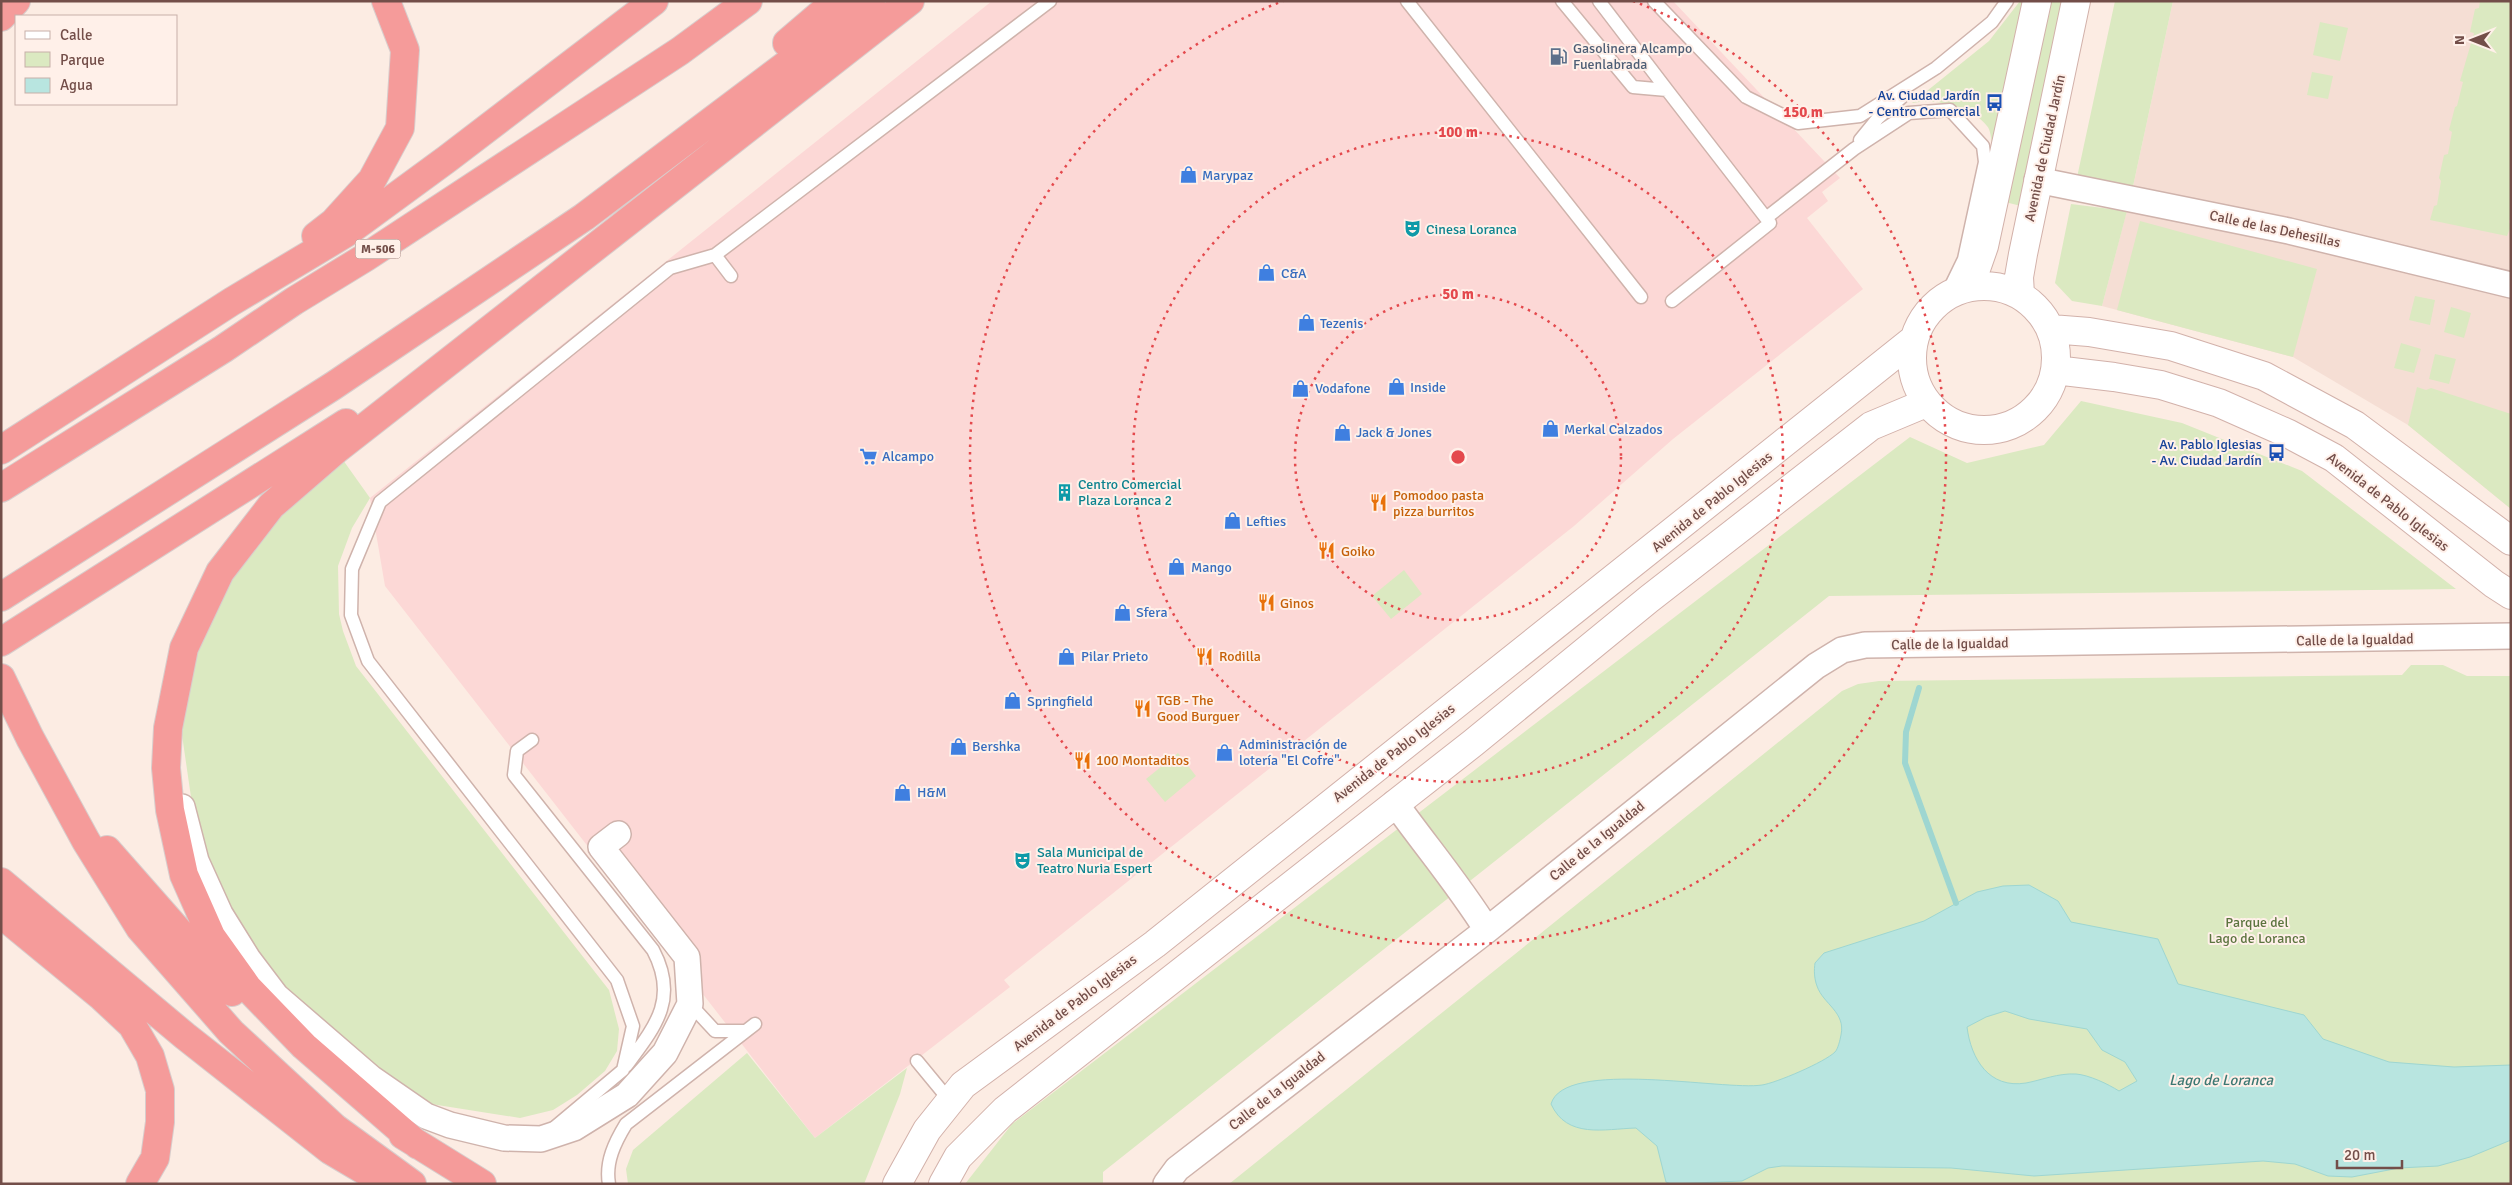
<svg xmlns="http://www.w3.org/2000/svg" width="2512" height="1185" viewBox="0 0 2512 1185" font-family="Signika,sans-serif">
<rect width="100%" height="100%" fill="#fcece3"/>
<!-- residential -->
<path fill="#f5ded4" d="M2173,1h338v508l-103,-84 -115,-68 -191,-51 30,-115z"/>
<!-- commercial -->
<path fill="#fcd8d6" d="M992,1h681l167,177 -18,14 6,9 -21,17 56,71 -190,150 -99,87 -570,454 6,7 -195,151 -430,-552 -15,-88z"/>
<!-- green -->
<path fill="#dbe9c1" d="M2020,1h3l-31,144c-1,-5 -1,-15 -5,-19 -17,-21 -50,-27 -75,-23l77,-62z
M2048,1h17l-44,205 -16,-4z
M2115,1h58l-41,190 -56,-9z
M2480,1h31v214l-2,7 2,4 -4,10 -77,-16 4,-14 3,-1 4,-24 -2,-3 5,-23 4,-1 4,-22 -3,-2 6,-23 2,-1 6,-24 -3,-1 14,-48 -4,-1 5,-23 4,-1z
M2320,22l28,6 -8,33 -27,-6z
M2312,72l21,4 -5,23 -21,-4z
M2071,204l56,7 -25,95 -30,-5 -17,-18z
M2140,221l177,48 -24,88 -176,-47z
M2415,296l20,4 -5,25 -21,-5z
M2451,307l20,6 -7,25 -20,-6z
M2401,343l20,6 -7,24 -20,-5z
M2435,354l21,5 -7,25 -20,-5z
M2417,387l9,3 5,-2 80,26v95l-103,-84z
M2081,401l101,22 120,48 154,118 -627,7 -726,576v12h-138l47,-60 898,-687 57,26 77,-18z
M343,460l27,38 -18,30 -14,38 1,48 4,17 13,35 253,324 10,39 -2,22 -12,20 -28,24 -24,15 -33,8 -89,-14 -53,-35 -92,-80 -28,-37 -28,-43 -23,-53 -16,-59 -10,-69 15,-77 35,-74 47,-62z
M1404,570l18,24 -31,25 -19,-23z
M2411,665h32l24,11h44v508h-1282l613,-493 16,-7 21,-3 523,-6z
M1178,753l18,23 -31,26 -19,-23z
M747,1053l68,85 92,-70 -7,26 -36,90h-236l-2,-15 7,-19z"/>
<!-- water -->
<path fill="#b8e5e0" stroke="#9ed6d1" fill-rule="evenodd" d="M2029,885l29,16 13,21 87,17 20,45 126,31 19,24 66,23 65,5 57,-2v75l-41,17 -32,9 -39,2 -47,9 -24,-1 -33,-12 -32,-3 -229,15 -83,-8 -169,-2 -14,2 -26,13 -71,3 -5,-2 -9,-36 -21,-18c-32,1 -69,11 -85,-24 13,-46 173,-13 211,-19 14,-2 63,-23 73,-33 3,-3 5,-12 6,-17 5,-23 -18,-31 -24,-49 -3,-8 -3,-16 -2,-23l9,-10 100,-32 53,-29 26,-6zM2005,1011l24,8 58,10 15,21 23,12 12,19 -18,10c-11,-7 -30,-16 -43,-17 -18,-1 -34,6 -50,9 -37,6 -55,-24 -59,-56l19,-10z"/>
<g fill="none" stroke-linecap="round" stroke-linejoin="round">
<!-- stream -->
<path stroke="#9ed6d1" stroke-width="6" d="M1919,688l-13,44 -1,31 51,140"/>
<defs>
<path id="lane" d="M1407,1l234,296
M1562,1l71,86 34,3 99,128
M1599,1l68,89
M1654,1l92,96 52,26 62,-7 76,-48 56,-46 15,-21
M1860,140l18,-22 25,-22
M715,255l16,21
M1672,301l98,-78 -4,-5 88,-69 55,-36 41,-3 33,36 2,16 -21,97 -18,37
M532,740l-15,11 -3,24 139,175c26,49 2,77 -27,116
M690,1004l25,27h31
M917,1061l33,40
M555,1127l68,-57 10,-44 -16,-46 -249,-319 -17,-46 1,-46 28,-67 290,-234 45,-13 335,-254
M609,1184c-4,-22 6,-42 17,-60l129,-100"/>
<path id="street" d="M2037,180l252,51 222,54
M1395,803c30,42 64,82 92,127
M182,807l14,54 24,53 28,45 28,37 95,82 55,38 24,9 54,13 37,1 33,-11 53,-33 38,-42 25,-49 -3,-47 -86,-110 17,-13
M1166,1184l11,-15 310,-239 329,-264 26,-16 23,-5 646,-9"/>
<path id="secondary" d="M1970,286l14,-40 53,-245
M1912 358a72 72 0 1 1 144 0a72 72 0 1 1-144 0Z
M2020,295l-1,-18 4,-23 53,-253
M2051,329l38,3 82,14 93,30 91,49 156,116
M2055,370l59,7 47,8 58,18 70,31 45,24 160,126 17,11
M897,1184l30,-54 36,-45 192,-141 758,-604
M943,1184l15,-27 47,-47 468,-367 176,-144 222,-173 55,-23"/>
<path id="highway" d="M1,17l15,-16
M787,43l49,-42
M316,236l18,-14 38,-42 28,-52 5,-78 -19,-49
M1,450l230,-148 115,-69 101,-74 207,-158
M1,488l222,-139 71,-48 72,-44 314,-206 68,-50
M1,597l332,-211 251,-169 287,-216
M1,642l345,-219
M1,678l29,60 56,103 54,87 91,104 104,96 77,56
M107,850l125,142
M1,882l184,154 145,114 49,29
M1,914l101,83 30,28 18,31 10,34v32l-5,36 -15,26
M403,1135l79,49
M418,1145l-114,-99 -56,-58 -37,-52 -27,-61 -14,-65 -4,-42 2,-40 16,-80 36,-76 51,-66 66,-57 573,-448"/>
</defs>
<!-- lane casing -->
<use href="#lane" stroke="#cfb3ac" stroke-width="15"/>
<!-- street casing -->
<use href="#street" stroke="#cfb3ac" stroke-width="28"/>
<!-- secondary casing -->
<use href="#secondary" stroke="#d2b1aa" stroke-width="30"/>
<!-- highway casing -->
<use href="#highway" stroke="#d8cdcc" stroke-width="30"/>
<!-- lane -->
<use href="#lane" stroke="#fff" stroke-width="12"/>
<!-- street -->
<use href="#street" stroke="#fff" stroke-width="25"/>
<!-- secondary -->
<use href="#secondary" stroke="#fff" stroke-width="28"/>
<!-- highway -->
<use href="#highway" stroke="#f59b9a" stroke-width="28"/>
</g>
<!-- distance rings -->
<g fill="none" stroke="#e4494d" stroke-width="2.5" stroke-dasharray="2.5 5">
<circle cx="1458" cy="457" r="163"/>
<circle cx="1458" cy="457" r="325"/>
<path d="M1633 1A488 488 0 1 1 1283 1"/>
</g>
<!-- icons -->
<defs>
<symbol id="fuel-bare" viewBox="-9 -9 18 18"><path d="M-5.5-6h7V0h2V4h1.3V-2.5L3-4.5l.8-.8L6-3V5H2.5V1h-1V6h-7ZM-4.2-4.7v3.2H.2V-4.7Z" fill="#5c6f8a" stroke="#fff0e9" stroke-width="2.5" paint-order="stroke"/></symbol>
<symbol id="bus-bare" viewBox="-9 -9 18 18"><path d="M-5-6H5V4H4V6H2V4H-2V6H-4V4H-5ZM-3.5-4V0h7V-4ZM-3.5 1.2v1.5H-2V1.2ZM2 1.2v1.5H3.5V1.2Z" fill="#1a4fb4" stroke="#fff0e9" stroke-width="2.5" paint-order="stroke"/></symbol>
<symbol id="shop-bare" viewBox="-9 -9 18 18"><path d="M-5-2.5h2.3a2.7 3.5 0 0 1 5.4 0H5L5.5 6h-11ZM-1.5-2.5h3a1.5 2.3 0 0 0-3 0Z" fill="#3f7fe0" stroke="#fff0e9" stroke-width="2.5" paint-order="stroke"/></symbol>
<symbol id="theatre-bare" viewBox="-9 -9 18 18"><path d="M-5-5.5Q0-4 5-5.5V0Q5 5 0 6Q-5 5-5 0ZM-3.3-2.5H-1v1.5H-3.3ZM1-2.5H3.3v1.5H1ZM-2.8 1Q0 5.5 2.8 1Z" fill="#0f9aa8" stroke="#fff0e9" stroke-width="2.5" paint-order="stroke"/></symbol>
<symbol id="supermarket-bare" viewBox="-9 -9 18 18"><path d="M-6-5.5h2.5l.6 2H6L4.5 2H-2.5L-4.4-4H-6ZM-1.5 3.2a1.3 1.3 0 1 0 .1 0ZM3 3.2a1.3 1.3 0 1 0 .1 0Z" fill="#3f7fe0" stroke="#fff0e9" stroke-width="2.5" paint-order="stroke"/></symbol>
<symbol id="building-bare" viewBox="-9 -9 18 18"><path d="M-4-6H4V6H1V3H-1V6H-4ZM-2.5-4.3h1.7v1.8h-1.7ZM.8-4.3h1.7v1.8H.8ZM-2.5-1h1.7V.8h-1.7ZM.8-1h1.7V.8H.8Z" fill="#0f9aa8" stroke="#fff0e9" stroke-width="2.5" paint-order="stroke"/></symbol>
<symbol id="restaurant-bare" viewBox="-9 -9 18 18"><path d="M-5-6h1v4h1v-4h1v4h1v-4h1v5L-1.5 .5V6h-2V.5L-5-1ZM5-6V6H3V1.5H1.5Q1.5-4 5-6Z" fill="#e8710a" stroke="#fff0e9" stroke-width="2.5" paint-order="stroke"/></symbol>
</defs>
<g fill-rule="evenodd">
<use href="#fuel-bare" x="1546" y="44" width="25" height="25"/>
<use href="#bus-bare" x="1982" y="90" width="25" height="25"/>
<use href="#shop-bare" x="1176" y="162" width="25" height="25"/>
<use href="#theatre-bare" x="1400" y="216" width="25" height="25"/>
<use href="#shop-bare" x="1254" y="260" width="25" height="25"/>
<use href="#shop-bare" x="1294" y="310" width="25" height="25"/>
<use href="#shop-bare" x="1384" y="374" width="25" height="25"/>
<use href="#shop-bare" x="1288" y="376" width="25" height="25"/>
<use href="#shop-bare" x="1538" y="416" width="25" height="25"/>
<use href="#shop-bare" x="1330" y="420" width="25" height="25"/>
<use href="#bus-bare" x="2264" y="440" width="25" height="25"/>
<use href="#supermarket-bare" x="856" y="444" width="25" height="25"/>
<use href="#building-bare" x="1052" y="480" width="25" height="25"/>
<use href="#restaurant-bare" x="1366" y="490" width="25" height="25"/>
<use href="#shop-bare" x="1220" y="508" width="25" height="25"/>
<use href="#restaurant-bare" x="1314" y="538" width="25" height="25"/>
<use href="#shop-bare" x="1164" y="554" width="25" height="25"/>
<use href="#restaurant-bare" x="1254" y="590" width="25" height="25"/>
<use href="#shop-bare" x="1110" y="600" width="25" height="25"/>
<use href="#shop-bare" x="1054" y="644" width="25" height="25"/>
<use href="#restaurant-bare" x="1192" y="644" width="25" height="25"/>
<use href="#shop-bare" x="1000" y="688" width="25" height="25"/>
<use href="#restaurant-bare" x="1130" y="696" width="25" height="25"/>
<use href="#shop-bare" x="946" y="734" width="25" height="25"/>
<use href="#shop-bare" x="1212" y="740" width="25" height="25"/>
<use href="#restaurant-bare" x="1070" y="748" width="25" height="25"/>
<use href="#shop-bare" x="890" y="780" width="25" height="25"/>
<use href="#theatre-bare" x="1010" y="848" width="25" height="25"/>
</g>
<g text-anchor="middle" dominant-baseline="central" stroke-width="4" stroke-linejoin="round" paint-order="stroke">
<!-- shield labels -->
<rect fill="#fff0e9" stroke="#9d7f79" stroke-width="1" x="355.5" y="239.5" width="45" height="19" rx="4"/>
<g font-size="12" font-weight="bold" fill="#734e49">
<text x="378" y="249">M-506</text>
</g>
<!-- service labels -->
<g font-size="14" fill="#4e5e75" stroke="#fff0e9" text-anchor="start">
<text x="1573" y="48">Gasolinera Alcampo<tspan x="1573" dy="16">Fuenlabrada</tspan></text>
</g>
<!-- transit labels -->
<g font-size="14" fill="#164399" stroke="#fff0e9" text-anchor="end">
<text x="1980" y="95">Av. Ciudad Jardín<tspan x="1980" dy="16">- Centro Comercial</tspan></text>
<text x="2262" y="444">Av. Pablo Iglesias<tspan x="2262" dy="16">- Av. Ciudad Jardín</tspan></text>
</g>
<!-- street labels -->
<g font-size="14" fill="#734e49" stroke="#fff0e9">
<text transform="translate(2045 148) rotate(-78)">Avenida de Ciudad Jardín</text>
<text transform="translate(2275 229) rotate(12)">Calle de las Dehesillas</text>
<text transform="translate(1712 502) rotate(-39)">Avenida de Pablo Iglesias</text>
<text transform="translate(2388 502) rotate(38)">Avenida de Pablo Iglesias</text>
<text transform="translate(2355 640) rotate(-1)">Calle de la Igualdad</text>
<text transform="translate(1950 644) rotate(-1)">Calle de la Igualdad</text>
<text transform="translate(1394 753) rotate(-38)">Avenida de Pablo Iglesias</text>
<text transform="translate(1597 841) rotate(-39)">Calle de la Igualdad</text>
<text transform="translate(1075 1003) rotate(-37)">Avenida de Pablo Iglesias</text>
<text transform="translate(1277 1091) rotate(-38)">Calle de la Igualdad</text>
</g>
<!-- shop labels -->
<g font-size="14" fill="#366cbe" stroke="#fff0e9" text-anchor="start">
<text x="1202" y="175">Marypaz</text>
<text x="1281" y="273">C&amp;A</text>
<text x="1320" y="323">Tezenis</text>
<text x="1410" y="387">Inside</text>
<text x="1315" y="388">Vodafone</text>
<text x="1564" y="429">Merkal Calzados</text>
<text x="1356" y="432">Jack &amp; Jones</text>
<text x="882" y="456">Alcampo</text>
<text x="1246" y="521">Lefties</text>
<text x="1191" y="567">Mango</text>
<text x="1136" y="612">Sfera</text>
<text x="1081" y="656">Pilar Prieto</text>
<text x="1027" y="701">Springfield</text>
<text x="1239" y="744">Administración de<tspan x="1239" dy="16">lotería "El Cofre"</tspan></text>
<text x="972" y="746">Bershka</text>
<text x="917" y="792">H&amp;M</text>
</g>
<!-- culture labels -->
<g font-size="14" fill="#0d838f" stroke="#fff0e9" text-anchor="start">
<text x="1426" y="229">Cinesa Loranca</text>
<text x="1078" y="484">Centro Comercial<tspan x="1078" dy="16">Plaza Loranca 2</tspan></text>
<text x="1037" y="852">Sala Municipal de<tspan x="1037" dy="16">Teatro Nuria Espert</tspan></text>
</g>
<!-- food labels -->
<g font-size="14" fill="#c56008" stroke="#fff0e9" text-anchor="start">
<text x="1393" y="495">Pomodoo pasta<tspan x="1393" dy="16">pizza burritos</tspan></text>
<text x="1341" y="551">Goiko</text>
<text x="1280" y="603">Ginos</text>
<text x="1219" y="656">Rodilla</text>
<text x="1157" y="700">TGB - The<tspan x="1157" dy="16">Good Burguer</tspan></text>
<text x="1096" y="760">100 Montaditos</text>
</g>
<!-- park labels -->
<g font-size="14" fill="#5c743f" stroke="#fff0e9">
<text x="2257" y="922">Parque del<tspan x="2257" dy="16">Lago de Loranca</tspan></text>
</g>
<!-- water labels -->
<g font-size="15" font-style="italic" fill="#3d7873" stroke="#fff0e9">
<text x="2221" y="1080">Lago de Loranca</text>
</g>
</g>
<circle cx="1458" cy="457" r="8" fill="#e4494d" stroke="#fff0e9" stroke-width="2.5"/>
<g font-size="15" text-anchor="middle" font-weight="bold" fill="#e4494d" stroke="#fff0e9" stroke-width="4" stroke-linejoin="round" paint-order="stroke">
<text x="1803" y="117">150 m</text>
<text x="1458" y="137">100 m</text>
<text x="1458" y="299">50 m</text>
</g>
<!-- border -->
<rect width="2512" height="1185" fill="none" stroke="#734e49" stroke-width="5"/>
<!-- legend -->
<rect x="15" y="15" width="162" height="90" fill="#fff0e9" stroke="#c7afa9"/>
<rect x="25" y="31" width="25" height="8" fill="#ffffff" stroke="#c7afa9"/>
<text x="60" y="40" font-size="15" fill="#734e49">Calle</text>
<rect x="25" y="52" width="25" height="15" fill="#dbe9c1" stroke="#c7afa9"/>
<text x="60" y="65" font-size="15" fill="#734e49">Parque</text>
<rect x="25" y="78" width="25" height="15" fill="#b8e5e0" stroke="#c7afa9"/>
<text x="60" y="90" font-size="15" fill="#734e49">Agua</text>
<!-- north arrow -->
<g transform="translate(2472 40) rotate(270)" stroke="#fff0e9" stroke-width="4" paint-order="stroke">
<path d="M0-4L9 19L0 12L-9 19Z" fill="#734e49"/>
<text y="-8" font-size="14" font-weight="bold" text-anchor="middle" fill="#734e49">N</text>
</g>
<!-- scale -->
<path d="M2337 1160v8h65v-8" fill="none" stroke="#734e49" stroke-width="2.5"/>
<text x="2344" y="1160" font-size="15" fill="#734e49" stroke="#fff0e9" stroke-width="4" paint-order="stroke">20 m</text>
</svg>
